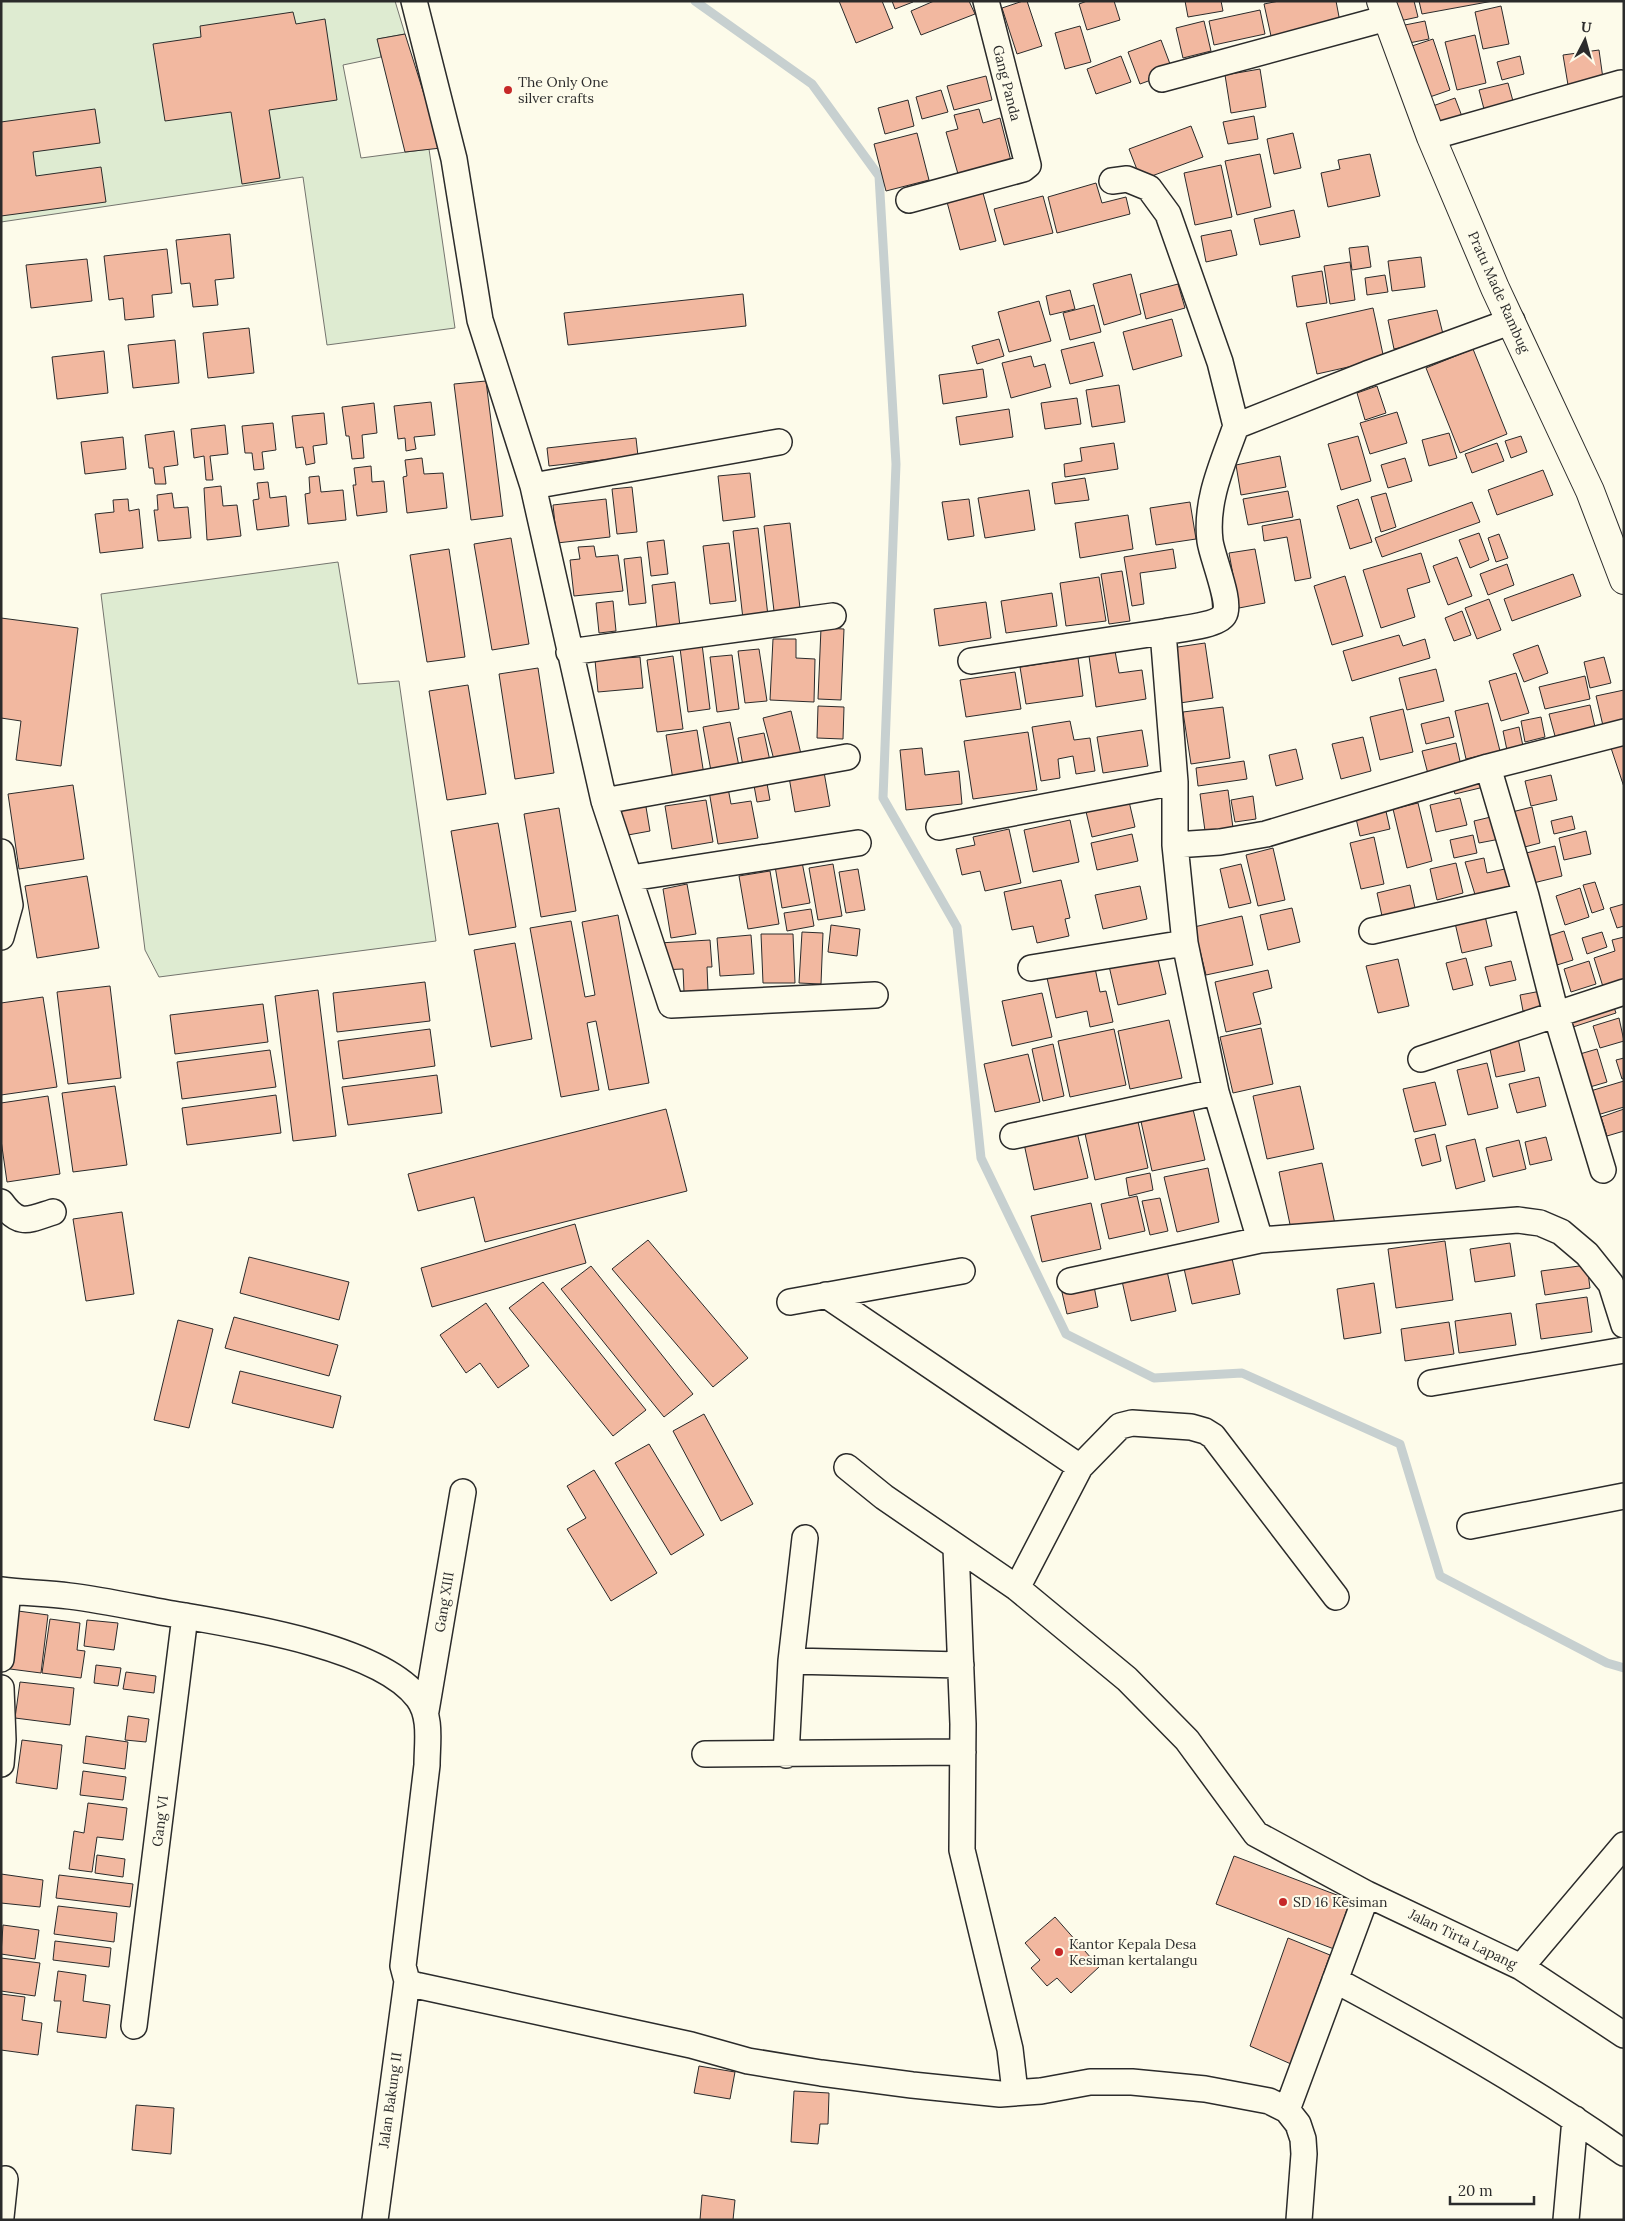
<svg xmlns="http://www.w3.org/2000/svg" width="1625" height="2221" viewBox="0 0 1625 2221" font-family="Lora,serif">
<rect width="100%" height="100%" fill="#fdfbea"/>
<!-- green -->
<path fill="#deebd1" stroke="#74746e" d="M1,1h394l10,33 -27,5 3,18 -38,8 18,93 68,-9 26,179 -128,17 -24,-168 -302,45z
M338,562l20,122 41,-3 37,260 -277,36 -14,-27 -44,-356z"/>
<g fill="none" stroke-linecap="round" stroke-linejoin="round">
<!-- stream -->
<path stroke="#c7d0d0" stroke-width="9" d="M695,1l117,83 67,92 17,288 -13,334 74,129 24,231 85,176 88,44 88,-5 158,71 40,132 167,87 17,5"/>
</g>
<!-- building -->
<path fill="#f2b8a0" stroke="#2b2b2b" d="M839,1h43l11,27 -37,15z
M892,1h20l1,1 -18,7z
M934,1h35l6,13 -54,21 -10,-24z
M1023,1h4l15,45 -25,8 -15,-46z
M1087,1h27l6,19 -33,10 -8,-26z
M1185,1h36l2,10 -35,6z
M1279,1h57l4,21 -69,14 -7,-32z
M1390,1h24l4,16 -23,5z
M1419,1h74l-71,13z
M1501,6l8,38 -26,5 -8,-37z
M1260,10l5,24 -51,11 -5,-24z
M293,12l3,12 29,-5 12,81 -68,10 11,68 -38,6 -11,-72 -66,9 -12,-77 48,-7 -1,-11z
M1204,21l7,30 -28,7 -7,-30z
M1425,21l4,18 -25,5 -4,-18z
M1080,26l11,36 -26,7 -10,-36z
M405,34l36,114 -36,4 -28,-113z
M1475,35l11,48 -29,7 -12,-48z
M1433,39l17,51 -26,9 -18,-51z
M1161,40l12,32 -33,12 -12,-32z
M1599,50l5,36 -35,5 -6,-36z
M1121,56l10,26 -35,12 -9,-25z
M1520,56l4,18 -22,6 -5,-18z
M1260,69l6,38 -35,6 -6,-38z
M986,76l6,24 -38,10 -7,-24z
M1508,83l5,18 -29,8 -5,-19z
M941,90l7,22 -26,7 -6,-22z
M1455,98l8,21 -25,9 -8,-21z
M908,100l6,26 -29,8 -7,-26z
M95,109l5,34 -67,9 3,24 65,-9 5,35 -105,14v-94z
M979,109l4,14 17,-5 11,43 -53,13 -12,-42 12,-3 -4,-14z
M1254,116l4,23 -30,5 -5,-22z
M1191,126l12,31 -62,23 -12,-31z
M917,133l12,47 -43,11 -12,-47z
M1293,133l8,35 -27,6 -7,-35z
M1260,154l11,53 -34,8 -12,-54z
M1370,154l10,42 -52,11 -7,-34 19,-4 -2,-9z
M1221,165l11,52 -37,8 -11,-52z
M1096,183l6,20 24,-6 4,17 -73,19 -9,-36z
M983,193l13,48 -36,9 -13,-48z
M1043,196l10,37 -49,12 -10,-36z
M1294,210l6,27 -40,8 -6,-26z
M1231,230l6,25 -31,7 -5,-26z
M230,234l4,44 -19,2 3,25 -25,2 -3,-24 -9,1 -5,-44z
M1368,246l3,21 -19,3 -3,-22z
M167,249l5,44 -20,2 2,22 -29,3 -2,-22 -14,2 -5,-44z
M1421,257l4,30 -33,4 -4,-30z
M87,259l5,42 -61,7 -5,-43z
M1350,262l5,38 -25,4 -6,-38z
M1322,271l5,32 -30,4 -5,-31z
M1131,274l10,40 -37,11 -11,-41z
M1385,275l3,17 -21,3 -2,-17z
M1178,284l7,24 -39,11 -6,-25z
M1070,290l5,19 -25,6 -4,-19z
M743,294l3,32 -178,19 -4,-32z
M1039,301l12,40 -42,11 -11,-40z
M1094,305l7,27 -31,8 -7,-27z
M1373,308l11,51 -67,15 -11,-51z
M1437,310l7,28 -50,11 -6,-29z
M1172,319l10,37 -49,14 -10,-38z
M249,328l5,45 -46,5 -5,-45z
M999,339l5,17 -27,8 -5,-18z
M175,340l4,43 -46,5 -5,-43z
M1094,342l9,34 -33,8 -9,-34z
M1473,349l34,85 -47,19 -34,-85z
M104,351l4,42 -51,6 -5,-42z
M1031,356l3,11 11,-3 6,23 -40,11 -9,-35z
M983,369l4,28 -44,7 -4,-29z
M486,381l17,135 -32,4 -17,-136z
M1119,385l6,37 -33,5 -6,-37z
M1377,386l9,27 -21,7 -8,-27z
M1077,398l4,26 -36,5 -4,-26z
M431,402l4,33 -21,2 2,12 -10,2 -1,-13 -7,1 -4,-33z
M374,403l3,30 -15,2 2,23 -12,1 -3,-23h-3l-4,-29z
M1009,409l4,28 -53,8 -4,-28z
M1397,412l10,31 -37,11 -10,-31z
M324,413l3,31 -14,2 2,17 -9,2 -3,-18 -7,1 -4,-32z
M273,423l3,27 -14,2 2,17 -10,1 -2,-17h-7l-3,-27z
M225,425l3,29 -18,2 3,24h-7l-2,-24 -10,2 -3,-29z
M174,431l4,34 -14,2 2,17h-11l-2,-16h-4l-4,-33z
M1449,433l8,25 -28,8 -7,-26z
M1358,436l13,45 -30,9 -13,-46z
M1521,436l6,16 -16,6 -6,-17z
M123,437l3,32 -41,5 -4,-32z
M636,438l2,18 -89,10 -2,-18z
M1114,443l4,26 -53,8 -1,-13 18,-3 -2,-13z
M1497,443l7,18 -32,12 -7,-19z
M1280,456l6,31 -45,8 -5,-30z
M422,458l2,16 19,-1 4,35 -40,5 -4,-36 4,-1 -2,-16z
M1405,458l7,23 -24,7 -7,-23z
M371,466l1,16 12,-1 3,31 -30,4 -4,-31h3l-2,-17z
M1543,470l10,25 -56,20 -9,-25z
M750,473l5,44 -32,4 -5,-45z
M319,476l2,16 22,-2 3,30 -38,4 -3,-30 5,-1 -1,-16z
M1085,478l4,22 -34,4 -3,-21z
M268,482l2,16 16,-2 3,30 -32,4 -4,-30 6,-1 -2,-16z
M221,486l2,20 14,-1 4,31 -34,4 -3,-52z
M632,487l5,45 -20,2 -5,-45z
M1029,490l6,40 -50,8 -7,-40z
M1288,491l5,26 -45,8 -5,-26z
M172,493l2,15 14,-1 3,31 -33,3 -4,-31h4l-1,-15z
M1386,493l10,34 -15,5 -10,-35z
M128,499l1,12 10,-2 4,39 -43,5 -5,-39 19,-2 -1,-12z
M606,499l4,38 -53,6 -4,-38z
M969,499l5,37 -26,4 -6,-38z
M1358,499l14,43 -22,7 -13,-43z
M1190,502l6,37 -40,6 -6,-37z
M1472,502l8,20 -98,35 -7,-19z
M1128,515l5,34 -53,9 -5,-35z
M1300,519l11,59 -16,3 -8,-44 -23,4 -2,-15z
M790,523l10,85 -26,3 -10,-85z
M758,528l10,88 -25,3 -10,-88z
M1479,533l10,27 -19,8 -11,-28z
M1499,534l9,24 -12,4 -8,-24z
M511,538l18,106 -37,6 -18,-106z
M664,540l4,34 -17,2 -4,-34z
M729,543l7,58 -26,3 -7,-58z
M594,546l2,11 22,-2 5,36 -49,5 -4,-36 10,-1 -2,-12z
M449,549l16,108 -38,5 -17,-107z
M1173,549l3,19 -36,5 4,31 -12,2 -8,-49z
M1255,549l10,54 -26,5 -10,-55z
M1421,553l9,29 -23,7 8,28 -34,11 -18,-58z
M641,557l5,46 -17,2 -5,-46z
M1457,557l15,39 -24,9 -15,-39z
M1507,564l7,21 -26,10 -8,-21z
M1122,571l8,50 -21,3 -8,-50z
M1573,574l8,22 -69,25 -8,-22z
M1345,576l18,60 -31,9 -18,-59z
M1099,577l7,44 -40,5 -6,-43z
M675,582l5,45 -23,2 -5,-44z
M1052,593l5,33 -51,7 -5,-32z
M1489,599l12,31 -24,9 -12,-31z
M613,601l3,30 -17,2 -3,-30z
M986,602l5,36 -52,8 -5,-37z
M1462,611l9,24 -17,6 -9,-23z
M1,618l77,10 -17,138 -45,-6 5,-39 -20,-3z
M821,628l23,1 -3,71 -23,-1z
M1399,635l4,11 22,-7 5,19 -78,23 -9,-30z
M773,639h23v19l19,1 -1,43 -44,-2z
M1205,643l8,55 -33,5 -9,-55z
M702,644l8,65 -22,3 -8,-64z
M1538,645l10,28 -24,9 -11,-28z
M759,649l8,52 -22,2 -7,-52z
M1115,651l4,22 23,-3 4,29 -50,8 -7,-51z
M732,655l7,54 -22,3 -7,-55z
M673,656l10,73 -26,3 -10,-72z
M640,657l3,31 -45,4 -3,-32z
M1604,657l7,26 -21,5 -6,-26z
M1078,658l5,38 -57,8 -6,-37z
M538,668l16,105 -39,6 -16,-105z
M1436,669l8,32 -37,9 -8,-32z
M1015,672l6,37 -55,8 -6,-37z
M1516,673l13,40 -28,8 -12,-40z
M1585,676l5,23 -45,10 -6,-22z
M468,685l18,109 -39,6 -18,-109z
M1624,690v35l-20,5 -8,-34z
M1488,703l12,48 -34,8 -11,-48z
M1590,705l5,22 -40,9 -6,-22z
M818,706l26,1 -1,32 -26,-1z
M1223,707l7,51 -39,6 -8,-52z
M1403,709l10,43 -33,8 -10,-43z
M791,711l10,43 -27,6 -11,-42z
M1449,717l5,20 -28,7 -5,-20z
M1541,717l4,20 -20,5 -4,-21z
M1070,721l4,19 16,-2 5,33 -19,3 -3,-18 -15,3 2,19 -19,3 -9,-54z
M730,722l9,44 -28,5 -8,-44z
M1519,727l5,24 -16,4 -5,-24z
M697,730l7,45 -31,5 -7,-45z
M1142,730l6,36 -45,7 -6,-36z
M1028,732l9,58 -64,9 -9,-58z
M764,733l6,28 -27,5 -5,-28z
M1624,734v53l-16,-48z
M1363,737l8,34 -30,8 -9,-35z
M1456,743l5,23 -33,8 -6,-23z
M922,748l3,27 34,-4 3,33 -56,6 -6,-60z
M1296,749l7,30 -27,7 -7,-31z
M1244,761l3,18 -49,7 -2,-18z
M824,772l6,34 -35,6 -6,-35z
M1481,774l3,13 -29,7 -4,-13z
M1551,775l6,25 -26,6 -6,-25z
M766,778l4,22 -13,2 -4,-22z
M73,785l11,74 -65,10 -11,-75z
M728,788l3,16 20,-3 7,37 -40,6 -9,-53z
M1228,790l5,38 -28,3 -5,-37z
M1127,793l8,34 -43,10 -8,-34z
M1253,796l3,23 -21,3 -4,-22z
M1460,798l7,27 -31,7 -6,-27z
M706,800l7,42 -41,7 -7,-43z
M645,801l5,30 -33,6 -5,-31z
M1418,803l14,58 -25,7 -14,-59z
M1385,807l5,22 -30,7 -5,-22z
M1532,807l8,36 -23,6 -9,-36z
M559,808l17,103 -35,6 -17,-103z
M1495,816l5,23 -21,4 -5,-22z
M1572,816l3,13 -21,5 -3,-13z
M1070,820l9,42 -46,10 -9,-42z
M498,823l18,104 -47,8 -18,-104z
M1009,829l12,54 -36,8 -5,-20 -18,4 -6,-26 19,-4 -2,-8z
M1586,831l5,23 -27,6 -5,-22z
M1132,834l6,27 -41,9 -6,-27z
M1473,835l4,18 -23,5 -4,-18z
M1374,837l10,47 -23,5 -11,-46z
M1555,846l7,30 -37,9 -7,-30z
M1273,848l12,52 -27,6 -12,-51z
M1484,858l3,15 22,-5 6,25 -38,8 -12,-39z
M802,862l8,41 -28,5 -7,-42z
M1456,863l7,30 -26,7 -7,-31z
M833,864l9,52 -24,4 -9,-52z
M1241,864l10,39 -22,5 -9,-39z
M858,869l7,41 -19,3 -7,-41z
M770,871l9,53 -31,5 -9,-53z
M87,876l12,72 -62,10 -12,-72z
M1061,880l9,38 -5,1 4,17 -32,7 -4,-17 -21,4 -8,-38z
M1595,882l9,27 -12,4 -9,-28z
M687,884l9,50 -25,4 -8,-49z
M1410,885l5,23 -33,8 -5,-23z
M1140,886l7,33 -44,10 -8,-34z
M1580,888l9,29 -24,8 -9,-29z
M1624,904v22l-7,2 -7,-20z
M1292,908l8,34 -32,8 -8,-35z
M811,909l3,17 -27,5 -3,-18z
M618,915l31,168 -40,7 -13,-69 -9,2 12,67 -38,7 -31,-169 41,-7 14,76 10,-2 -13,-73z
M1242,916l11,49 -47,10 -12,-48z
M1485,916l7,30 -30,7 -7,-30z
M831,925l29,4 -3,27 -29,-4z
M1564,931l9,29 -16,5 -9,-29z
M802,932l21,1 -2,51 -22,-1z
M1602,932l5,15 -20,7 -5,-16z
M761,934h32l2,49h-32z
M751,935l3,39 -34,2 -3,-38z
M1624,937v46l-20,7 -10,-32 21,-7 -3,-11z
M710,940l2,27h-5l1,24 -24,1 -1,-23 -23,1 -1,-27z
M515,943l17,96 -41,8 -17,-97z
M1157,955l9,39 -48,11 -9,-39z
M1466,958l7,27 -20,5 -7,-27z
M1398,959l11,47 -31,7 -12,-47z
M1511,961l5,19 -26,6 -5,-19z
M1589,961l7,23 -25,8 -7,-23z
M1095,968l5,24 6,-1 7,31 -23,5 -3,-16 -31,7 -9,-40z
M1268,970l4,18 -19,5 8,31 -35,8 -11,-50z
M425,982l5,39 -93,11 -4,-39z
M110,986l11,92 -53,6 -11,-92z
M318,990l18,146 -43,5 -18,-145z
M1541,991l4,20 -21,5 -4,-21z
M1042,993l10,44 -40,9 -10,-45z
M43,997l14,90 -56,8v-92z
M1611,999l5,14 -43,14 -5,-15z
M263,1004l5,38 -93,12 -5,-39z
M1619,1018l5,23 -24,7 -7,-22z
M1169,1020l13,58 -52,11 -12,-58z
M1261,1028l12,56 -40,9 -13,-56z
M430,1029l5,37 -92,13 -5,-38z
M1114,1029l12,56 -56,12 -12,-56z
M1518,1038l7,33 -29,6 -7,-32z
M1053,1044l11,52 -21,5 -11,-52z
M1597,1049l10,33 -24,7 -10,-33z
M270,1050l6,37 -94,12 -5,-37z
M1028,1054l12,48 -45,10 -11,-48z
M1624,1058v20l-2,1 -6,-19z
M1487,1063l11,45 -30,7 -11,-45z
M437,1075l5,38 -94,12 -6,-38z
M1539,1077l7,29 -29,7 -8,-29z
M1624,1081v26l-30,9 -7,-24z
M1435,1082l11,43 -32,7 -11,-43z
M115,1086l12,79 -54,7 -11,-79z
M1300,1086l14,63 -47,10 -14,-63z
M276,1095l5,38 -94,12 -5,-37z
M48,1096l12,78 -53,8 -6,-42v-37z
M1192,1105l13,55 -53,11 -12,-54z
M666,1109l21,82 -202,51 -11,-45 -56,14 -10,-37z
M1624,1109v22l-17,5 -6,-19z
M1137,1117l11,51 -53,12 -11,-51z
M1076,1128l12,50 -54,12 -11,-51z
M1435,1134l6,27 -19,5 -7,-27z
M1546,1137l6,23 -22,5 -5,-23z
M1475,1139l10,42 -29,8 -10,-43z
M1519,1140l7,29 -33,8 -7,-29z
M1322,1163l13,61 -43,10 -13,-62z
M1208,1168l11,54 -42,10 -13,-55z
M1150,1173l3,17 -24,6 -3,-18z
M1137,1196l8,35 -36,8 -8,-35z
M1160,1198l8,33 -18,4 -8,-34z
M1091,1203l10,46 -59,13 -11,-46z
M122,1212l12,82 -48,7 -13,-82z
M575,1224l11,39 -154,44 -11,-39z
M648,1240l100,118 -35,29 -101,-118z
M1445,1241l8,59 -57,8 -8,-59z
M1510,1243l5,33 -40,6 -5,-33z
M1231,1254l9,40 -48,10 -9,-40z
M249,1257l100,25 -10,38 -99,-27z
M1587,1265l3,23 -45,7 -4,-24z
M591,1266l102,128 -29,23 -103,-128z
M1167,1271l9,40 -45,10 -9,-40z
M1093,1281l5,26 -31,7 -6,-26z
M543,1282l103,128 -33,26 -104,-128z
M1374,1283l7,50 -37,6 -7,-50z
M1587,1297l5,35 -51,7 -5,-35z
M486,1303l43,63 -31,22 -18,-25 -14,10 -26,-38z
M1511,1313l5,32 -57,8 -4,-32z
M234,1317l104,28 -9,31 -104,-28z
M178,1320l35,9 -24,99 -35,-8z
M1449,1322l5,32 -49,7 -4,-32z
M240,1371l101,25 -8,32 -101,-25z
M704,1414l49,90 -32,17 -48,-90z
M649,1444l55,91 -33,20 -56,-92z
M594,1470l63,103 -46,28 -44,-72 19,-11 -19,-32z
M18,1611l30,4 -7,58 -31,-4z
M50,1619l30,4 -3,27 8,1 -4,27 -39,-5z
M87,1620l31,3 -4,27 -30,-4z
M96,1665l25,3 -3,18 -24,-3z
M126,1672l30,4 -2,17 -31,-4z
M20,1682l54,6 -4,37 -55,-7z
M128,1716l21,3 -3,23 -21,-2z
M86,1736l42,6 -3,27 -42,-6z
M22,1740l40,5 -5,44 -41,-6z
M83,1771l43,6 -3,23 -43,-5z
M88,1803l39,5 -4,32 -26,-3 -5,35 -23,-3 5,-38 10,2z
M97,1855l28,4 -2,18 -28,-4z
M1234,1856l116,44 -16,49 -118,-45z
M1,1874l42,6 -3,27 -39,-4z
M59,1875l74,9 -3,23 -74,-9z
M58,1906l59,7 -3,29 -60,-8z
M1055,1917l44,50 -28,26 -14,-15 -10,8 -16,-18 9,-8 -15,-17z
M3,1925l36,5 -4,29 -34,-5z
M1288,1938l42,17 -39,109 -41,-18z
M55,1941l56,7 -2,19 -56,-7z
M1,1958l39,5 -5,33 -34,-5z
M58,1971l28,4 -3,26 27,4 -4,33 -49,-6 4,-31h-7z
M1,1994l24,3 -3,23 20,3 -4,32 -37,-5z
M699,2066l36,6 -5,27 -36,-6z
M794,2091l35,2 -1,31h-8l-2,20 -27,-2z
M136,2105l38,3 -3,46 -39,-4z
M702,2195l33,5 -2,20h-33z"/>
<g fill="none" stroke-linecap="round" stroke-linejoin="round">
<defs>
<path id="street" d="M414,1l40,158 26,161 53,166 71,315 67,204 204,-10
M1162,79l225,-61
M1431,137l190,-54
M1112,181l15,-2 22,9 19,26 52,148 16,64
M909,200l114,-31 5,-4 -42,-164
M1512,321l-145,53 -131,52c-13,37 -31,74 -26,115 2,16 22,62 14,74 -7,11 -47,14 -61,17l12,150v63l10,98 31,149 44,148 258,-20 22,3 21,9 26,22 24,30 13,41
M533,486l246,-44
M569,652l264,-36
M971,661l192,-29
M604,801l243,-44
M939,827l236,-45
M1175,845l45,-3 46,-8 222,-67 136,-35
M1,852l9,53 -9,32
M631,878l227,-35
M1526,896l30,118 47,156
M1372,931l154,-35 -38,-129
M1031,968l154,-25
M1421,1059l203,-67
M1013,1136l203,-44
M1,1202c18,25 27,18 52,10
M1070,1281l190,-41
M826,1295l254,172
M790,1302l172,-31
M1431,1383l193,-33
M847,1467l37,30 133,91 110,91 60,61 69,94 111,60
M1470,1526l154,-30
M956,1548l7,176 -1,126 48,199 5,43
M1017,1588l63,-121 40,-41 12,-3 59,4 14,4 8,5 123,161
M1,1590c23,3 46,3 68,6 33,4 65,11 98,17 64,11 211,32 251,85 14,19 9,45 9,67l-24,201 4,15 8,4 276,60 57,16 73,12 91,12 88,9 41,-3 49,-9h42l73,7 64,12 18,9 11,14 5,15 1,15 -5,66
M1,1659l7,-68
M791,1661l170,4
M1,1688l2,52 -2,24
M426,1711l37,-219
M705,1754l258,-2
M786,1755l5,-94 14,-123
M1521,1967l103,-122
M1335,1980c99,53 197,108 289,173
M134,2026l51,-410
M1287,2110l80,-216 154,73 103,68
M1,2217l4,-38
M375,2220l32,-239
M1566,2220l9,-101"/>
<path id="secondary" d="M1381,1l50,136 64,151 95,203 34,89"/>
</defs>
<!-- street casing -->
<use href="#street" stroke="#2b2b2b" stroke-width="28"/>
<!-- secondary casing -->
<use href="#secondary" stroke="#2b2b2b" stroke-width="30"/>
<!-- street -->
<use href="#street" stroke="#fdfbea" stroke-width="25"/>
<!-- secondary -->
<use href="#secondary" stroke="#fdfbea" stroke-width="28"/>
</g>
<!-- markers -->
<g fill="#c62828" stroke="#fdfbea" stroke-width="2">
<circle cx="508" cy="90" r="5"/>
<circle cx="1283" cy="1902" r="5"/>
<circle cx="1059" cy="1952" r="5"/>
</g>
<g text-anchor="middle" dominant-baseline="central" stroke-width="4" stroke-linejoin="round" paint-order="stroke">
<!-- poi labels -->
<g font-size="14" fill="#2b2b2b" stroke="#fdfbea" text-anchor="start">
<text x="518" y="82">The Only One<tspan x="518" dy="16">silver crafts</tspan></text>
<text x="1293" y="1902">SD 16 Kesiman</text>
<text x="1069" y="1944">Kantor Kepala Desa<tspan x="1069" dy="16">Kesiman kertalangu</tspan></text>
</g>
<!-- street labels -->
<g font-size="14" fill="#2b2b2b" stroke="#fdfbea">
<text transform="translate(1007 83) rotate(76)">Gang Panda</text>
<text transform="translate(1499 292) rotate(66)">Pratu Made Rambug</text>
<text transform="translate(444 1602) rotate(-81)">Gang XIII</text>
<text transform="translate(160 1821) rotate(-83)">Gang VI</text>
<text transform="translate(1463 1939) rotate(26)">Jalan Tirta Lapang</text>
<text transform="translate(390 2100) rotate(-82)">Jalan Bakung II</text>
</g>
</g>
<!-- border -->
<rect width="1625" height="2221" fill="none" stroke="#2b2b2b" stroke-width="5"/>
<!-- north arrow -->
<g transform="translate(1585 40) rotate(6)" stroke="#fdfbea" stroke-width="4" paint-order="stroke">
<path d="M0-4L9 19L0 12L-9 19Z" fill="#2b2b2b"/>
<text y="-8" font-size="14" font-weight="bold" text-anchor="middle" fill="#2b2b2b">U</text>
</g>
<!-- scale -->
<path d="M1450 2196v8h84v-8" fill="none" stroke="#2b2b2b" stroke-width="2.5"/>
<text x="1458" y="2196" font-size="15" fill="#2b2b2b" stroke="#fdfbea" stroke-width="4" paint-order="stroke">20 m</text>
</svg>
